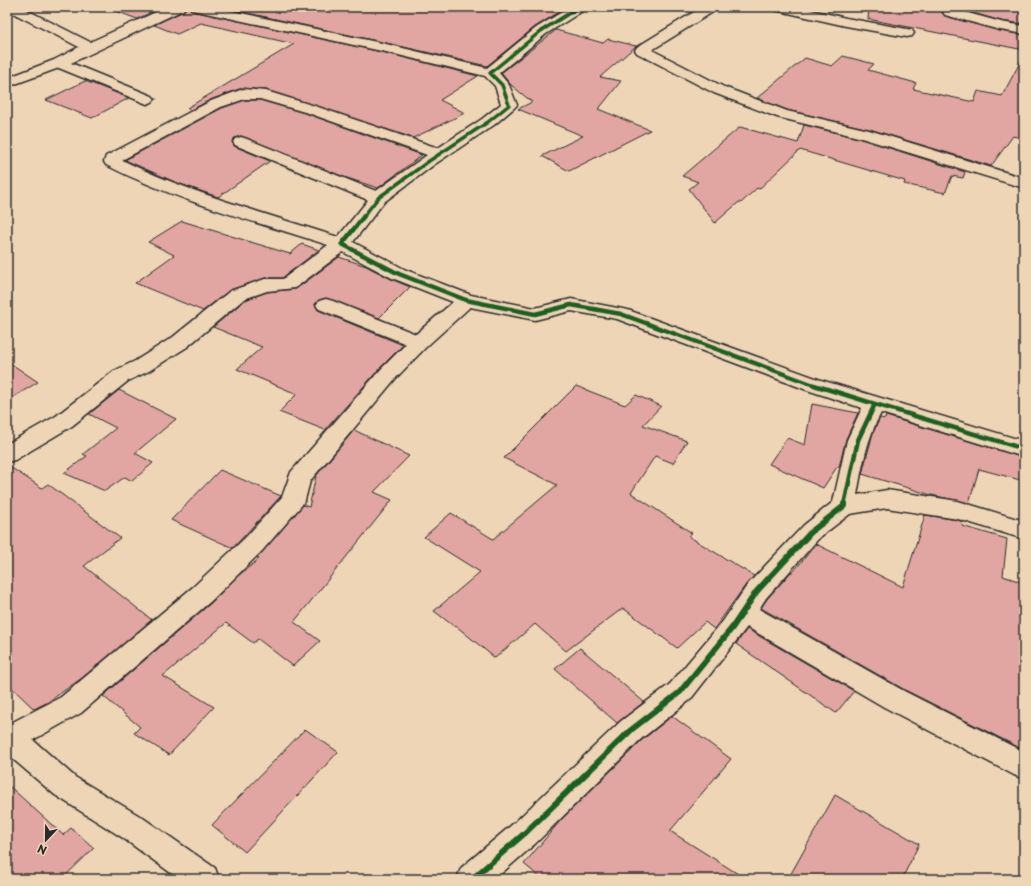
<svg xmlns="http://www.w3.org/2000/svg" width="1031" height="886" viewBox="0 0 1031 886" font-family="'Playpen Sans',sans-serif">
<rect width="100%" height="100%" fill="#eed5b6"/>
<filter id="ink" filterUnits="userSpaceOnUse"><feTurbulence type="fractalNoise" baseFrequency=".025" numOctaves="2"/><feDisplacementMap in="SourceGraphic" scale="8" xChannelSelector="R" yChannelSelector="G"/><feConvolveMatrix kernelMatrix="1 2 1 2 8 2 1 2 1" color-interpolation-filters="sRGB"/></filter>
<g filter="url(#ink)">
<!-- building -->
<path fill="#e1a6a1" stroke="#2b2b2b" d="M112,7h51l-26,12 -26,-10z
M186,7h3l3,4 194,42 92,23 -38,24 25,13 -52,25 -147,-48 -24,-2 -32,12 -19,10 -4,-2 107,-64 -93,-21 -24,11 -23,-9 30,-14z
M220,7h347l-32,20 -48,39 -101,-23z
M869,7h73v6l3,3 55,15 24,4v15l-156,-31z
M959,7h42l23,4v13l-23,-3 -42,-12z
M556,30l47,13 5,-4 28,7 -36,31 21,4 -19,24 -4,4 52,21 -81,41 -27,-15 41,-20 -65,-27 14,-7 -21,-17 -10,-12z
M1024,55v84l-11,-3 -22,30 -122,-37 -82,-19 -30,-12 48,-40 27,8 11,-10 31,8 -6,6 48,13 -3,6 61,13 4,-11 24,5z
M85,81l11,4 33,13 -37,20 -46,-18z
M245,100h15l48,14 114,41 -44,33 -34,-11 -103,-41 -6,2 -3,3 2,5 36,15 -52,36 -43,-15 -50,-22 97,-52z
M804,125l54,13 107,34 -2,6 -11,-2 -7,17 -41,-9 1,-3 -105,-31 -41,39 -2,-1 -16,15 -2,-1 -24,21 -26,-34 9,-7 -16,-6 58,-49 58,16z
M182,221l108,33 12,-10 17,6 -37,28h-17l-35,12 -27,21 -68,-28 39,-28 -26,-13z
M339,257l27,9 25,13 19,8 -31,31 -53,-20 -7,2 -4,4 3,6 85,35 -23,23 -55,62 -46,-18 18,-18 -60,-25 25,-22 -49,-20 32,-27 22,-8 29,-3z
M7,361l31,21 -31,19z
M576,386l49,19 11,-10 25,11 -18,19 44,16 -14,22 -18,-7 -24,37 61,40 -4,3 66,40 -7,7 -33,46 -9,-7 -28,26 -54,-40 -57,43 -31,-27 -40,34 -39,-32 -1,1 -21,-16 46,-39 -56,-35 27,-24 42,26 64,-54 -53,-27z
M119,390l57,29 -41,34 18,10 -21,18 -7,-4 -20,14 -41,-18 23,-17 -4,-2 33,-26 -27,-14z
M812,404l46,9 -12,26 -7,28h-2l-14,21 -54,-24 18,-26 18,7z
M886,416l138,42v23l-45,-12 -10,34 -38,-8 -69,-21 11,-41 7,-15 5,1z
M354,430l55,26 -35,36 18,8 -98,122 26,19 -27,25 -35,-27 -5,4 -27,-20 -63,53 51,31 -45,48 -35,-22 6,-6 -37,-31 109,-94 27,-27 20,-16 -2,-1 46,-53 6,2 7,-31z
M7,465l35,23 6,-4 72,54 -36,28 68,54 -70,58 -34,24 -14,7 -27,-26z
M220,470l61,26 -48,52 -62,-28z
M925,515l33,5 5,2 -1,4 45,13 -4,37 21,7v167l-119,-60 -144,-82 6,-9 24,-27h2l23,-28 87,43z
M747,629l107,62 -18,22 -100,-69z
M580,648l64,54 -27,21 -62,-54z
M672,716l59,43 -61,72 76,48h-204l-18,-15 36,-43 82,-81z
M305,729l33,23 -93,100 -33,-27z
M7,784l56,51 8,-7 23,20 -32,31h-55z
M835,795l84,49 -17,35h-114z"/>
<g fill="none" stroke-linecap="round" stroke-linejoin="round">
<defs>
<path id="street" d="M7,7h14l69,35 77,-35h18l-2,3 -112,53 81,33 3,3 -3,3 -5,2 -88,-36 -52,19v-9l47,-18 25,-13 -72,-37z
M190,7h23l173,37 101,24 49,-40 34,-21h16l-2,3 -38,24 -47,39 10,12 8,20 -3,3 -20,17 -59,39 -51,38 -31,40 53,28 65,25 64,13 36,-9 57,11 193,70 203,61v16l-143,-44c-14,25 -19,54 -24,82l30,-5 71,11 66,20v18l-66,-20 -71,-11 -37,6 -30,23 -54,61 -7,11 145,82 120,61v27l-10,-4 -130,-68 -137,-80 -57,73 -49,39 -105,104 -41,36h-38l4,-11 53,-45 107,-102 49,-37 53,-63 25,-37 56,-59 29,-23 14,-62 15,-32 -55,-18 -190,-71 -46,-8 -36,9 -65,-13 -44,40 -31,32 -85,102 -5,19 -4,6 -39,45 -51,50 -130,112 -48,27 42,37 68,41 72,50 4,11h-40l-56,-41 -68,-43 -48,-41v-29l54,-28 132,-110 53,-50 36,-40 9,-25 90,-103 25,-25 -87,-35 -3,-4 3,-4 7,-2 7,2 83,33 37,-32 -61,-24 -49,-26 -48,36 -28,3 -23,8 -57,48 -38,24 -21,10 -56,45 -57,34 -8,2v-18l49,-28 58,-45 21,-10 38,-24 57,-46 35,-12h18l45,-34c-75,-24 -151,-44 -222,-80l-2,-3 2,-6 105,-55 32,-12 23,2 52,16 120,41 44,-29 19,-15 -6,-18 -10,-10 -99,-24 -194,-42zM245,99h15l48,14 119,42 -51,36 -129,-52 -6,-2 -6,2 -2,3 2,3 133,55 -30,37c-73,-24 -147,-43 -216,-77l99,-53z
M702,7h16l-2,3 -64,40 72,37 63,24 82,19 155,48v10l-166,-51 -81,-20 -63,-24 -77,-40 -2,-3 2,-3z
M773,7h25l48,11 61,11 5,1 2,3 -2,3 -5,1 -61,-11 -71,-16z
M944,7h14l-1,3 44,12 23,4v8l-24,-4 -55,-15 -2,-3z"/>
</defs>
<!-- street casing -->
<use href="#street" stroke="#2b2b2b" stroke-width="3"/>
<!-- street -->
<use href="#street" fill="#eed5b6" fill-rule="evenodd"/>
<defs>
<path id="cycleway-far2" d="M363,217l15,-19 51,-37 59,-39 21,-17 -7,-20 -12,-12 51,-42 38,-24"/>
<path id="cycleway-far1" d="M364,216l-22,28 57,30 67,26 69,14 36,-9 50,9 193,71 61,19
M844,505l14,-65 17,-36 149,45"/>
<path id="cycleway" d="M472,879l53,-46 106,-103 49,-38 52,-64 25,-37 55,-60 32,-25v-2"/>
</defs>
<!-- cycleway-far2 casing -->
<use href="#cycleway-far2" stroke="#eed5b6" stroke-width="5"/>
<!-- cycleway-far1 casing -->
<use href="#cycleway-far1" stroke="#eed5b6" stroke-width="7"/>
<!-- cycleway casing -->
<use href="#cycleway" stroke="#eed5b6" stroke-width="8"/>
<!-- cycleway-far2 -->
<use href="#cycleway-far2" stroke="#1b5e20" stroke-width="3.5"/>
<!-- cycleway-far1 -->
<use href="#cycleway-far1" stroke="#1b5e20" stroke-width="4.5"/>
<!-- cycleway -->
<use href="#cycleway" stroke="#1b5e20" stroke-width="6"/>
</g>
</g>
<!-- margin -->
<rect width="1031" height="886" fill="none" stroke="#eed5b6" stroke-width="24"/>
<rect x="12" y="12" width="1007" height="862" fill="none" stroke="#2b2b2b" stroke-width="1.5" filter="url(#ink)"/>
<!-- north arrow -->
<g transform="translate(46 840) rotate(202)" stroke="#eed5b6" stroke-width="3" paint-order="stroke">
<path d="M0-3L7 15L0 10L-7 15Z" fill="#2b2b2b"/>
<text y="-6" font-size="11" font-weight="bold" text-anchor="middle" fill="#2b2b2b">N</text>
</g>
</svg>
